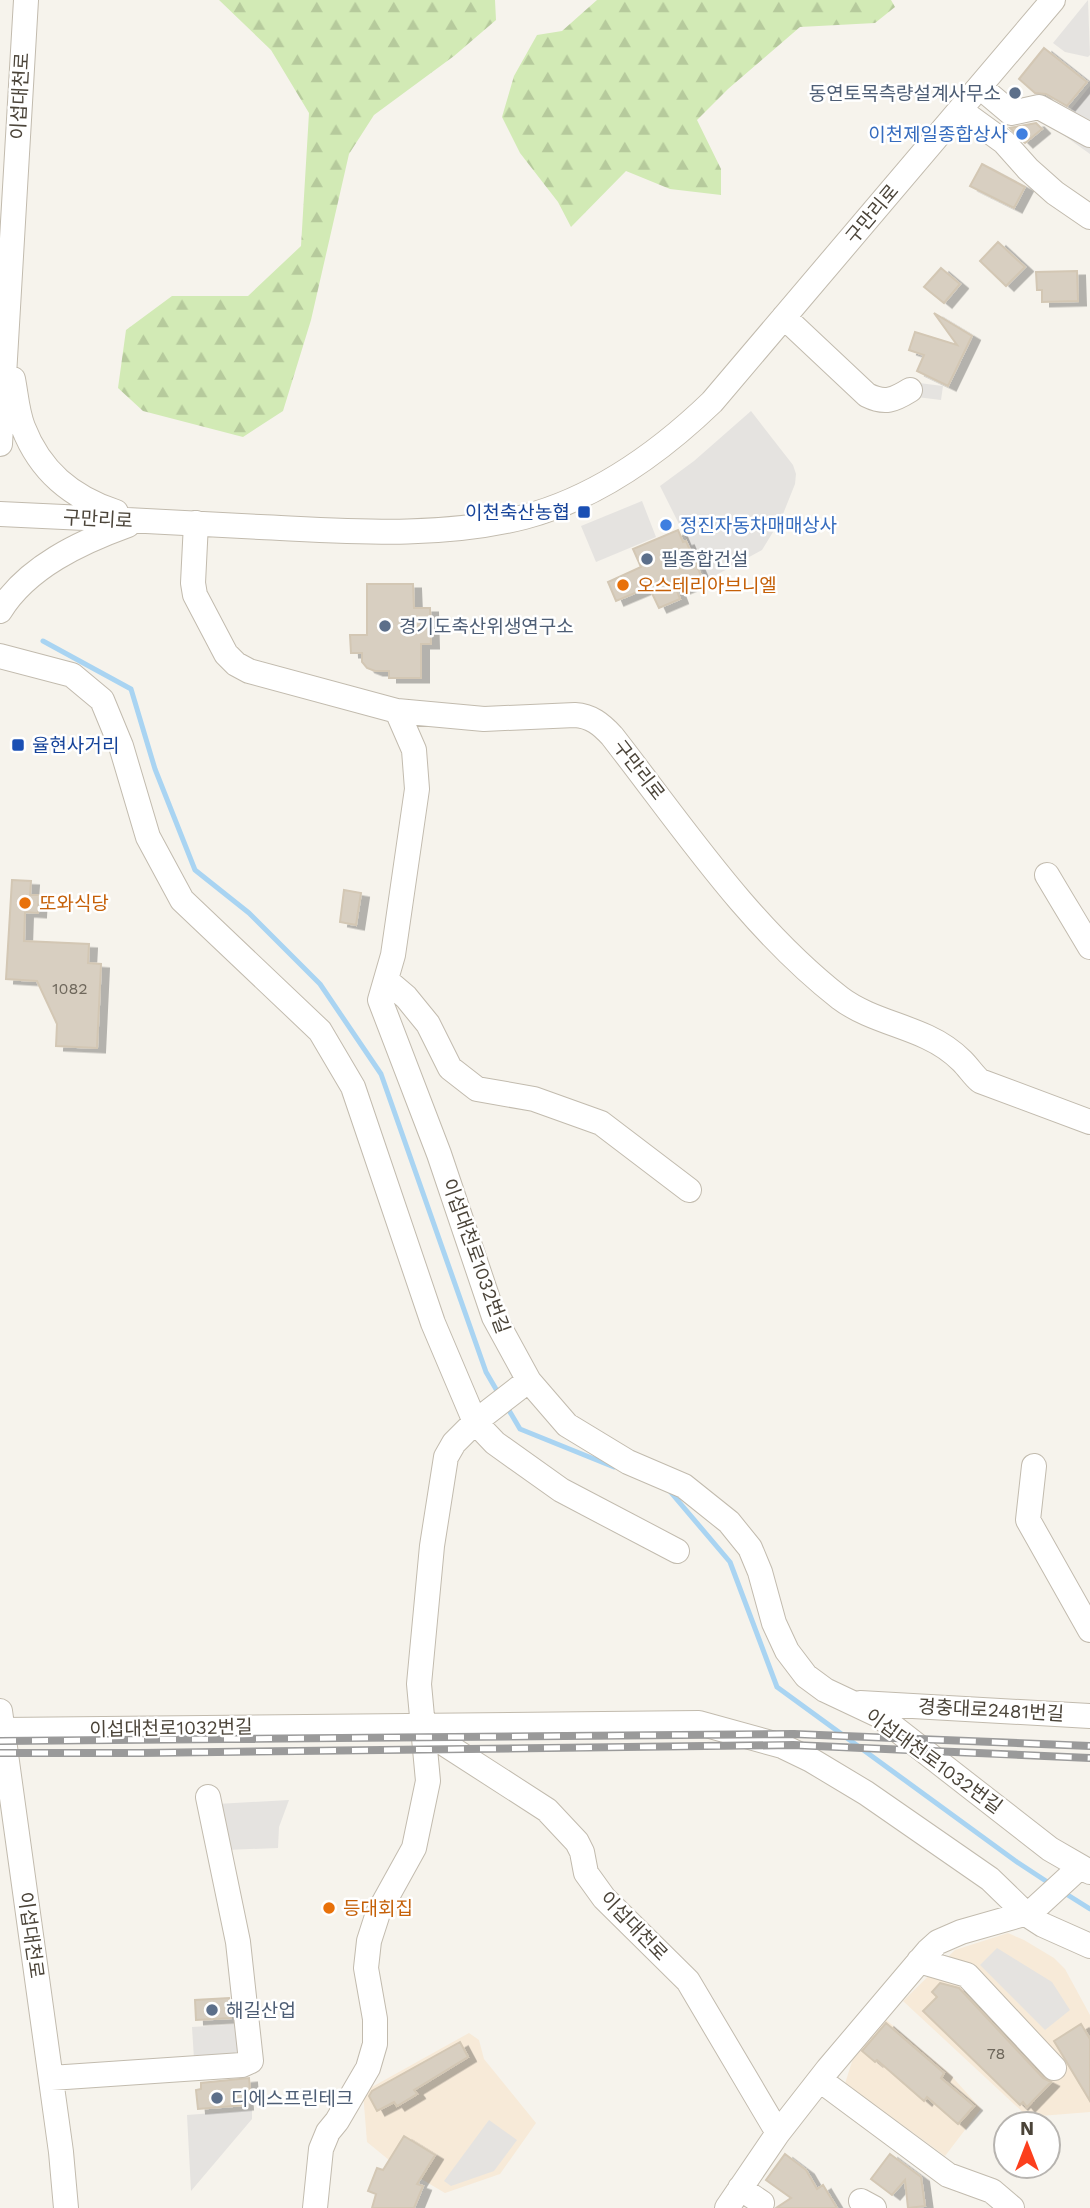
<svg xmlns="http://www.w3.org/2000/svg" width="1090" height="2208" viewBox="0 0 1090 2208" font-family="'Work Sans','Noto Sans KR',sans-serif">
<defs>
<pattern id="forest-firs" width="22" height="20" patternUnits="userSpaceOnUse" patternTransform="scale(1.75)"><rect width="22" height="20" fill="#d2eab5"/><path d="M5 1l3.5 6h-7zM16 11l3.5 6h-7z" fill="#b6ca9c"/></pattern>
<filter id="shadow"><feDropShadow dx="8" dy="4.5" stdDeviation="0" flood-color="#0004"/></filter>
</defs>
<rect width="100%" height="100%" fill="#f6f3ec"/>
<!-- commercial -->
<path fill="#f7ead8" d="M1008,1933l16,7 30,18 11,11 25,46v97l-62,5 -125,-116 52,-51z
M885,2019l63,53 33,37 -36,47 -59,-43 -15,-3 -28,-20 12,-38z
M469,2033l10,7 5,19 52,64 -36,51 -55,19 -56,-33 -22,-18 -4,-50z"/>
<!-- forest -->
<path fill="url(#forest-firs)" d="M219,0h276l1,20 -42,36 -80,59 -25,39 -38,166 -28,91 -40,26 -100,-26 -25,-23 8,-58 46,-34h76l53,-50 8,-133 -38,-63z
M597,0h294l4,7 -20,16 -75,4 -72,62 -31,31 24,49v26l-51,-6 -44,-18 -55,56 -13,-25 -38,-49 -18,-36 12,-41 23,-41 25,-4z"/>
<!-- parking -->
<path fill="#e5e3e0" d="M1088,0l2,55 -2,2 -23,-5 -12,-9z
M1090,86v68l-35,-25z
M919,383l24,3 -2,14 -24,-3z
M751,411l42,54 3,9 -1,10 -14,35 -19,31 -55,30 -47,-94 34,-25z
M642,501l14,36 -60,25 -15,-36z
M289,1800l-10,27 -1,21 -52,2 -9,-46z
M997,1948l55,34 18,28 -25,20 -65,-65z
M243,2024l2,32 -51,3 -2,-32z
M252,2110v9l-61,72 -4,-76z
M489,2120l28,20 -23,31 -43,15 -7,-5z"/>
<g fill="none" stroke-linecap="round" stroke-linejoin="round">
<!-- stream -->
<path stroke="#a9d4f2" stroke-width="5" d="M43,641l88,48 24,80 40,101 54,43 71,71 61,90 105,298 14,24
M507,1407l13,22 94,38
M668,1489l62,73 47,125 240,175 35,23
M1063,1892l27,17"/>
</g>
<!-- building -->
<path fill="#d8cfc1" stroke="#d3c7b4" stroke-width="2" filter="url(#shadow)" d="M1044,48l43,34 -20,24 -21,-12 -11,-1 -16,-14z
M1036,123l6,6 -17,14 -15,-15z
M982,164l43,23 -11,21 -44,-22z
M998,242l27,25 -19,19 -26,-25z
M941,268l19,16 -16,19 -20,-16z
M1077,271l1,30 -36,1v-12h-5l-1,-18z
M934,313l38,23 -24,50 -31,-15 7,-16 -15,-5 6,-18 42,13z
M678,530l5,12 3,-1 17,39 -26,11 3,8 -21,9 -10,-21 -33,14 -8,-19 33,-15 -8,-18z
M367,584h46l1,24h16l1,36h-10v34h-32v-7h-14l-8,-3 -5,-6v-9h-11l-1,-18h17z
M12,880l19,1 -1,14h9l-1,18 -13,-1 -1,29 65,3 -1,19 13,1 -4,84 -41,-2 1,-22 -20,-43 -31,-2z
M344,890l17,3 -5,32 -16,-3z
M940,1983l19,5 84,90 8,4 -24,25 -4,-5 -3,3 -97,-94 14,-14 -5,-5z
M229,1998l2,20 -35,2 -1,-20z
M886,2023l58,50 -3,5 33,28 -16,18 -31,-27 -3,4 -47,-41 -2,2 -13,-11z
M1081,2024l9,15v62l-36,-60z
M460,2042l8,15 -54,33 3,4 -20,12 -3,-4 -17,9 -8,-15 3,-5z
M249,2078l1,12h-6l1,15 -47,4 -2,-19 5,-1v-6z
M404,2136l31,19 -18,29 6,2 -9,22h-42l4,-14 -8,-3 9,-23 6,2z
M785,2154l21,16 11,19 6,-4 14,23h-61l15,-10 -25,-18z
M890,2154l31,23 4,29 -17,2 -3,-28 -13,15 -21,-16z"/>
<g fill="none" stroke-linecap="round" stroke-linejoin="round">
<defs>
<path id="minor" d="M980,87l31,26 28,-6 51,28
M960,110l44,32 24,27 27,24 35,24
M784,317l83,78c18,9 27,5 43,-5
M13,379c3,15 4,33 10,48 17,44 48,70 93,85
M0,444l26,-444
M0,514c87,4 173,8 260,13 87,4 178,12 264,-10 73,-19 135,-64 188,-115l341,-402
M196,523l-3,60 2,12 31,59 10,10 13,7 148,40 87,8 91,-4c16,1 26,9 37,21 71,91 136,190 228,262 25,19 59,26 87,39 13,6 26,15 35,24 7,7 11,14 18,20l110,41
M0,611c27,-44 81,-69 128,-86
M0,656l72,19 30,25 19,46 27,91 34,63 138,131 33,56 80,236 42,99 20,21 66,47 116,61
M397,711l17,39 3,39 -24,166 -13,45 59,154 55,163 35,64 38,44 61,37 56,24 45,36 21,26 10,24 14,51 13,28 19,25 19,14 53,25 172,134 40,23
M1047,875l43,72
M386,980l20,17 22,27 22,44 27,21 57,10 67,24 88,67
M1034,1466l-6,54 62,110
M860,1703l230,13
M0,1711l61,441 5,56
M2,1730l697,-7 83,23 29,14 55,33 124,86 36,35 17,11 47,21
M423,1730l124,80 30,32 5,10 4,21 18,25 84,83 90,152
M919,1961l48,14 87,93
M51,2078l191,-13 9,-4 -13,-119 -30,-145
M820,2080l128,95 44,16 20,17
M740,2188l22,15
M861,2201l13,7
M315,2208l6,-59 7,-17 9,-11 31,-53 7,-24v-25l-9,-51 3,-27 9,-28 36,-65 14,-67 -9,-97 13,-138 14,-89 8,-14 21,-21 49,-38
M727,2208l51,-75 50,-64 100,-118 10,-9 23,-10 70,-20 49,-45"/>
</defs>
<!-- minor casing -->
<use href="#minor" stroke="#c2bbae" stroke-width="26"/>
<!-- minor -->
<use href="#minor" stroke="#fff" stroke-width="24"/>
<defs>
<path id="rail" d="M0,1741l794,-7 296,12
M0,1753h140l653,-8 297,13"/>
</defs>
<!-- rail casing -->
<use href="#rail" stroke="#9a9a9a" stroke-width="8"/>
<!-- rail -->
<use href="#rail" stroke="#fff" stroke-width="5" stroke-dasharray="16" stroke-linecap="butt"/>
</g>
<!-- markers -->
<g fill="#5c6f8a" stroke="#fff" stroke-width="2.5">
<circle cx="1015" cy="93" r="7"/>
<circle cx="647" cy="559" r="7"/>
<circle cx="385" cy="626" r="7"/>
<circle cx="212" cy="2010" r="7"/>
<circle cx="217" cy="2098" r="7"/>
</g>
<g fill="#3f7fe0" stroke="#fff" stroke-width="2.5">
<circle cx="1022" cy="134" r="7"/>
<circle cx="666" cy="525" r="7"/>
</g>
<g fill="#1a4fb4" stroke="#fff" stroke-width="2.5">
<rect x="577" y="505" width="14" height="14" rx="3.5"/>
<rect x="11" y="738" width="14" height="14" rx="3.5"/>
</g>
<g fill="#e8710a" stroke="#fff" stroke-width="2.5">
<circle cx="623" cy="585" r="7"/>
<circle cx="25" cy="903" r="7"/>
<circle cx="329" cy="1908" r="7"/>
</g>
<g text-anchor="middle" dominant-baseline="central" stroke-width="5" stroke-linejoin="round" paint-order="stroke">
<!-- number labels -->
<g font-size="16" fill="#6e675b">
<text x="70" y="988">1082</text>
<text x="996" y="2053">78</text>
</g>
<!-- service labels -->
<g font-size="19" fill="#4e5e75" stroke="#fff" text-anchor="start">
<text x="1001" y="93" text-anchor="end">동연토목측량설계사무소</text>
<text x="661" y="559">필종합건설</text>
<text x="399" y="626">경기도축산위생연구소</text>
<text x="226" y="2010">해길산업</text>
<text x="231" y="2098">디에스프린테크</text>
</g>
<!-- street labels -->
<g font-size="19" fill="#4b4439" stroke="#fff">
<text transform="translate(20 96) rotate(-87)">이섭대천로</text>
<text transform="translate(872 214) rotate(-50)">구만리로</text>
<text transform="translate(98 519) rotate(3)">구만리로</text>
<text transform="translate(639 770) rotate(52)">구만리로</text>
<text transform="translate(476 1256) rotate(70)">이섭대천로1032번길</text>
<text transform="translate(991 1710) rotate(3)">경충대로2481번길</text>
<text transform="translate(171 1728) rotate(-1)">이섭대천로1032번길</text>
<text transform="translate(934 1761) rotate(36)">이섭대천로1032번길</text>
<text transform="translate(634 1926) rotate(46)">이섭대천로</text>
<text transform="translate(31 1935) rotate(82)">이섭대천로</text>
</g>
<!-- shop labels -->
<g font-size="19" fill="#366cbe" stroke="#fff" text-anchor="end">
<text x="1008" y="134">이천제일종합상사</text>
<text x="680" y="525" text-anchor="start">정진자동차매매상사</text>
</g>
<!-- transit labels -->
<g font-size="19" fill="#164399" stroke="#fff" text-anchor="end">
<text x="570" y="512">이천축산농협</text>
<text x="32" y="745" text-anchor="start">율현사거리</text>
</g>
<!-- food labels -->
<g font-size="19" fill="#c56008" stroke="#fff" text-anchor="start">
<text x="637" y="585">오스테리아브니엘</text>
<text x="39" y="903">또와식당</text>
<text x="343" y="1908">등대회집</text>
</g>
</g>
<!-- north arrow -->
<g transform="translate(1027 2145)"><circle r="33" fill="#ffffff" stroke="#b7b4b0" stroke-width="2"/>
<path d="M0-5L12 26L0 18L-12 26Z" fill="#fc3f1d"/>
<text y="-10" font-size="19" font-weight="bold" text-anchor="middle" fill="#4b4439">N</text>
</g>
</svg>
